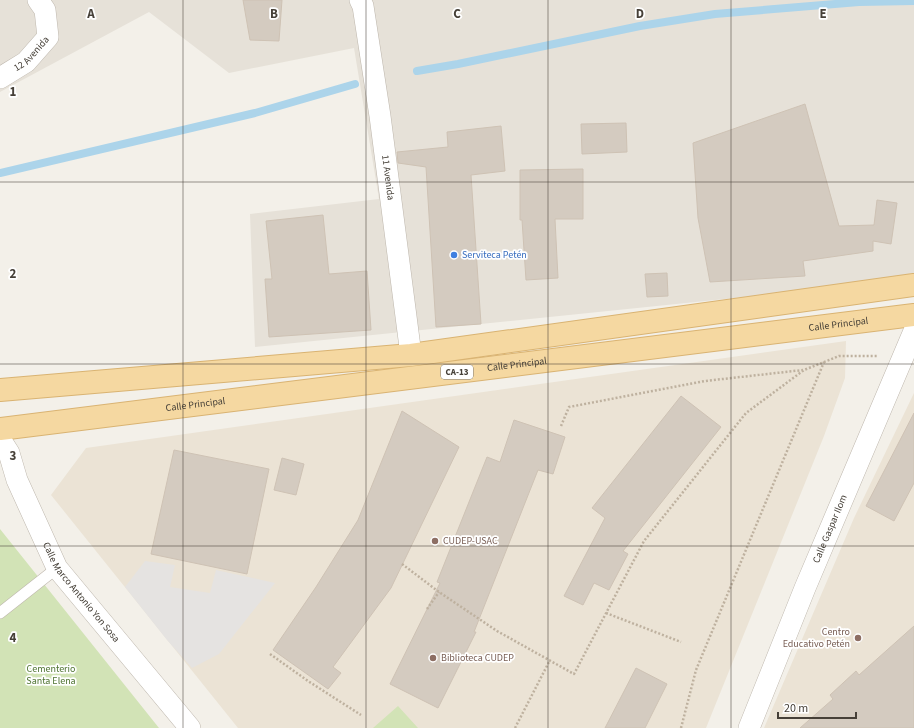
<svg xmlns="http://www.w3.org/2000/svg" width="914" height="728" viewBox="0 0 914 728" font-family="'Source Sans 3',sans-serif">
<rect width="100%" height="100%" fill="#f3f0e9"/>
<!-- residential -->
<path fill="#e6e1d8" d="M0,0h914v273l-71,14 -588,60 -5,-133 129,-15 -25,-151 -125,25 -80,-61 -149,80z"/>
<!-- education -->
<path fill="#ebe3d5" d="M846,341l-1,37 -21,58 -118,292h-468l-187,-233 35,-47z
M914,393v335h-150l90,-210z"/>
<!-- green -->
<path fill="#d2e3b6" d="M0,529l159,199h-159z
M398,706l20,22h-45z"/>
<!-- parking -->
<path fill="#e5e3e1" d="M145,561l30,4 -5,22 40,6 6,-23 59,13 -56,71 -27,14 -25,-28 -42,-53z"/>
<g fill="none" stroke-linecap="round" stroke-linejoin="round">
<!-- stream -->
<path stroke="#acd4ea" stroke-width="8" d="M417,71l41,-7 182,-38 75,-12 144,-12 55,-1
M0,173l255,-60 100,-29"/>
</g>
<!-- building -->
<path fill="#d4cbc0" stroke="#cec2b4" d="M243,0h39l-3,41 -29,-1z
M805,104l34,122 35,-1 3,-25 20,3 -6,41 -18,-3v10l-70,10 2,15 -95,6 -12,-64 -5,-75z
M626,123l1,29 -45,2 -1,-30z
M501,126l4,45 -34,4 10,149 -45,3 -10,-160 -28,-4 -1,-11 51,-5 -1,-15z
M583,169v50h-28l3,59 -32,2 -4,-60h-2v-50z
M323,215l6,59 38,-3 4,59 -102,7 -4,-58h7l-6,-58z
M667,273l1,23 -21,1 -2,-23z
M681,396l40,31 -98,124 5,3 -19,36 -15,-7 -11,22 -19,-9 41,-78 -13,-10z
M402,411l57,36 -68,141 -58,79 8,6 -13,16 -55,-39 43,-63 42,-67z
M914,413v70l-20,38 -28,-15z
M514,420l51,17 -12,37 -15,-4 -64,162h2l-38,76 -48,-24 50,-101 -3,-1 50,-125 13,5z
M174,450l95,19 -22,105 -96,-20z
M282,458l22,6 -8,31 -22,-5z
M914,626v102h-114l33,-29 -3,-4 26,-24 3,4z
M636,668l31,16 -22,44h-40z"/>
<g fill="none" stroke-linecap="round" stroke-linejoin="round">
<defs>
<path id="lane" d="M0,613l57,-45"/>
<g id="street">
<path id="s1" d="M360,0l3,6 17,110 31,239"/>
<path id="s2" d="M0,78l26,-16 22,-25 -3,-27 -7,-10"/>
<path id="s3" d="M0,439l9,14 8,27 40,88 133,160"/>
<path id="s4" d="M749,728l56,-140 109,-257"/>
</g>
<g id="primary">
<path d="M0,390l411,-35 503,-70"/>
<path id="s5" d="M0,429l914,-114"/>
</g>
</defs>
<!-- lane casing -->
<use href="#lane" stroke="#beb7ad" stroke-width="12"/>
<!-- street casing -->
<use href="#street" stroke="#beb7ad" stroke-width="22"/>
<!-- primary casing -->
<use href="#primary" stroke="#d9b372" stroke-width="24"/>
<!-- path -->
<path stroke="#beb19f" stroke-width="2.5" stroke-dasharray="2 2" stroke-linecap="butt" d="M561,426l8,-19 136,-26 98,-11
M402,564l37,28 58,39 77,43 70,-133 102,-128 58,-43 35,-14h39
M427,609l12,-17
M606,613l75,29
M270,654l38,27 53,34
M515,728l35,-68
M681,728l15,-58 128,-308"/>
<!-- lane -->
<use href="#lane" stroke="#fff" stroke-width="11"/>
<!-- street -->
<use href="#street" stroke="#fff" stroke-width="21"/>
<!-- primary -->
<use href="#primary" stroke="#f5d8a1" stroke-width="22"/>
</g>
<!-- grid -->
<path fill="none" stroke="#464038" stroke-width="1" stroke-opacity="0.55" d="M183,0v728M366,0v728M548,0v728M731,0v728M0,182h914M0,364h914M0,546h914"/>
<!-- markers -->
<circle fill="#3f7fe0" stroke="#fff" stroke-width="1.5" cx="454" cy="255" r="4"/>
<g fill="#8d6e63" stroke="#fff" stroke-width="1.5">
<circle cx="435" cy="541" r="4"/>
<circle cx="858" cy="638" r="4"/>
<circle cx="433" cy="658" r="4"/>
</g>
<g text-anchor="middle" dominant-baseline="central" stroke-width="3.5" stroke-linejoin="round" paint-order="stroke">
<!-- shield labels -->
<rect fill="#fff" stroke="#7e7974" stroke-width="1" x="441" y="365" width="32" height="14" rx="3"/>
<g font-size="9" font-weight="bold" fill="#464038">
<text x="457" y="372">CA-13</text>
</g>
<!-- street labels -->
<g font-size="10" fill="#464038" stroke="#fff">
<text stroke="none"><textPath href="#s2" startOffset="40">12 Avenida</textPath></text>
<text stroke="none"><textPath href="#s1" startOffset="180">11 Avenida</textPath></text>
<text stroke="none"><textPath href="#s5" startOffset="845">Calle Principal</textPath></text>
<text stroke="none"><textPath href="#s5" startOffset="521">Calle Principal</textPath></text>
<text stroke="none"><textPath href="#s5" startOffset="197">Calle Principal</textPath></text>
<text stroke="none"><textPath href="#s4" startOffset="215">Calle Gaspar Ilom</textPath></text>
<text stroke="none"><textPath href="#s3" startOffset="175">Calle Marco Antonio Yon Sosa</textPath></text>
</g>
<!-- shop labels -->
<g font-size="10" fill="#366cbe" stroke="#fff" text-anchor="start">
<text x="462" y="255">Serviteca Petén</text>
</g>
<!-- education labels -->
<g font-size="10" fill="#785e54" stroke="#fff" text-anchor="start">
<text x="443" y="541">CUDEP-USAC</text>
<text x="850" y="632" text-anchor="end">Centro<tspan x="850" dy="12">Educativo Petén</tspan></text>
<text x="441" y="658">Biblioteca CUDEP</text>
</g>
<!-- park labels -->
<g font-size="10" fill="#4e7331" stroke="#fff">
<text x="51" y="669">Cementerio<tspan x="51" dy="12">Santa Elena</tspan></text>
</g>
</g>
<g font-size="13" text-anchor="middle" font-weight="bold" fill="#464038" stroke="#fff" stroke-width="3.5" stroke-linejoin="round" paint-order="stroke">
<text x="91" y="18">A</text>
<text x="274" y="18">B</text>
<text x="457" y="18">C</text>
<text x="640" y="18">D</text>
<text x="823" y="18">E</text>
<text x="13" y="96">1</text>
<text x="13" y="278">2</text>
<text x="13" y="460">3</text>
<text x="13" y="642">4</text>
</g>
<!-- scale -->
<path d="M778 712v6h78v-6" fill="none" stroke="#464038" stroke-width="2"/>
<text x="784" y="712" font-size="12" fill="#464038" stroke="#ffffff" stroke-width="3" paint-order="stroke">20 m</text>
</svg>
